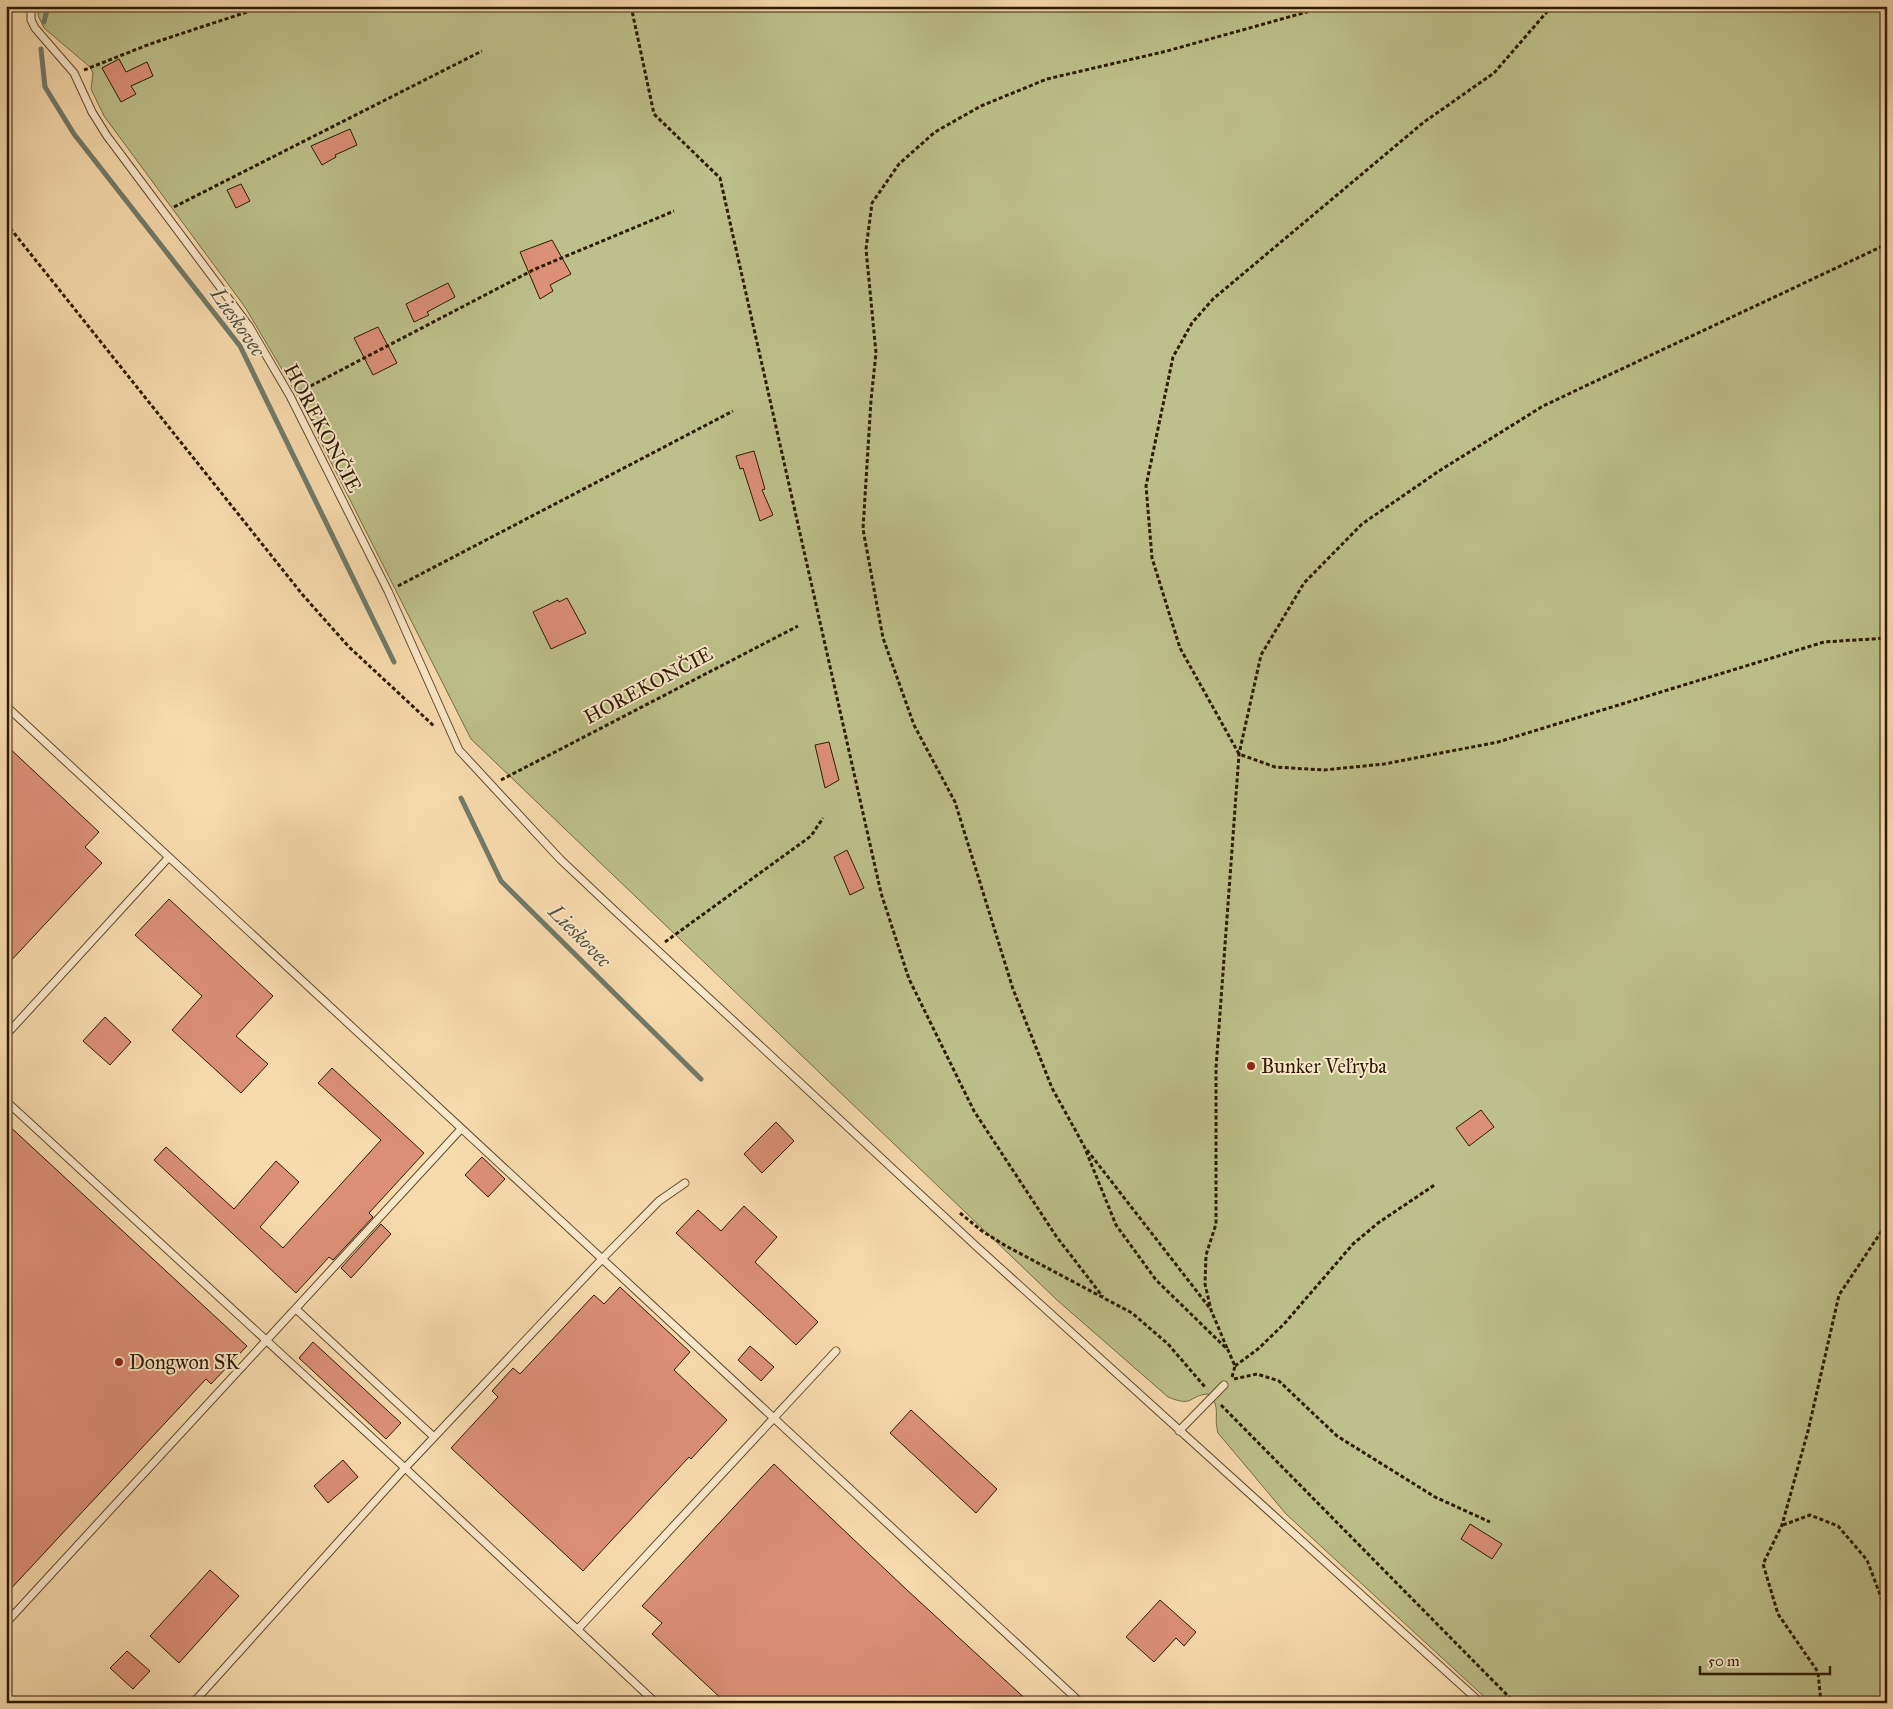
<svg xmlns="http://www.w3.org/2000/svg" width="1893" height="1709" viewBox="0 0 1893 1709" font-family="'IM FELL Great Primer',serif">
<rect width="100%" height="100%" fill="#f8dbad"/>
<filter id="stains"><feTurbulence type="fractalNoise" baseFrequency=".004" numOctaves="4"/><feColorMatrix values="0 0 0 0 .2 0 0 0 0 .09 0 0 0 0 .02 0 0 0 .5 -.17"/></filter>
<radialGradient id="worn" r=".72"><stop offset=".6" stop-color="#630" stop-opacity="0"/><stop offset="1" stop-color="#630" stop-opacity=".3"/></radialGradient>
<!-- green -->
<path fill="#bdc08a" stroke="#746d46" d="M39,6h1848v1697h-396l-205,-189 -68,-81c-5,-18 4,-26 -10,-39 -19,1 -14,14 -40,3l-111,-97 -586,-561 -175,-346 -51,-86 -141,-191 -13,-27 2,-16 -3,-6 -46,-39 -6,-13z"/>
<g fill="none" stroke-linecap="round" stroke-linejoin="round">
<!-- stream -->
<path stroke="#707a6a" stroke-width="5" d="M44,22l4,-16
M41,49l4,38 29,47 166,212 154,316
M461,798l40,83 200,198"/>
</g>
<!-- building -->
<path fill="#dc9076" stroke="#2c1a02" d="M119,59l7,13 21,-10 6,14 -22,10 5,8 -15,8 -19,-34z
M350,129l7,16 -22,10 1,2 -14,8 -11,-19z
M241,184l9,17 -14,7 -9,-18z
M552,240l19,34 -21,11 3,6 -13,8 -20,-47z
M448,283l7,14 -28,15 2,3 -15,7 -8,-18z
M378,327l19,36 -24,12 -19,-37z
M754,451l11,38 -3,1 11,25 -13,6 -17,-53 -3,1 -4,-13z
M567,598l19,35 -35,16 -18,-37 25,-12 1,2z
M829,742l10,38 -14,8 -10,-43z
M6,745l93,87 -14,15 17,16 -96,103z
M847,850l17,38 -14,7 -16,-38z
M169,899l104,97 -37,40 32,28 -27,29 -69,-63 30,-34 -67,-61z
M105,1017l26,25 -21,23 -27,-24z
M332,1068l92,85 -55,60 4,4 -40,43 -4,-3 -33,36 -142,-133 12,-13 68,62 42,-48 23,21 -39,45 23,21 98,-108 -63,-57z
M1481,1110l13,17 -25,19 -13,-18z
M776,1122l18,19 -32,32 -18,-19z
M6,1123l241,223 -36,38 -5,-5 -200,215z
M482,1157l23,22 -17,18 -23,-22z
M744,1206l33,31 -22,25 63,60 -22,23 -120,-112 22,-23 23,21z
M381,1224l10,10 -40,44 -10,-10z
M620,1287l70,65 -16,18 53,50 -36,39 -2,-2 -106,114 -132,-123 47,-51 -6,-6 21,-23 7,6 74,-79 10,9z
M313,1342l88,81 -15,16 -87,-81z
M750,1346l24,21 -13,14 -23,-21z
M911,1410l86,79 -21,24 -86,-80z
M343,1460l15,17 -30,26 -14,-17z
M774,1464l133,126 123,113h-304l-74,-69 10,-11 -20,-17z
M1470,1524l32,20 -10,15 -31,-20z
M210,1570l29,26 -60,67 -29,-27z
M1160,1600l36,32 -12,14 -8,-8 -22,24 -28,-25z
M127,1651l23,20 -17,18 -23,-21z"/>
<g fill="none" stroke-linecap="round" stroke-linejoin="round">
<defs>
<path id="service" d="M31,6v14l4,8 39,45 18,39 15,24 142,190 41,70 98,195 71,159 101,109 53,50 364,338 504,456
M6,706l1075,997
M6,1035l163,-178
M6,1101l399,367 251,235
M296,1309l138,128
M1179,1431l45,-46
M6,1623l455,-494
M578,1629l258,-278
M193,1703l212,-235 197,-209 57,-58 26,-18"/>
</defs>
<!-- service casing -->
<use href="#service" stroke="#5f4a2d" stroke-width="9"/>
<!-- path -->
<path stroke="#2c1a02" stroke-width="3" stroke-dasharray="4 2.5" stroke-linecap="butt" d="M631,6l23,108 66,64 161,715 28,86 65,132 82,125 47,61
M1552,6l-58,67 -70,49 -211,177 -21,24 -19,34 -27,129 6,72 28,90 59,106 36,13 49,3 60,-6 114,-22 326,-100 63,-4
M84,70l66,-26 115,-38
M174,207l308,-156
M6,223l296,371 46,52 87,81
M299,392l234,-122 141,-59
M398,586l335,-175
M501,780l297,-154
M665,942l146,-106 12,-18
M1087,1150l122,157
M960,1213l22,18 24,15 126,67 36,31 37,43
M1227,1348l-16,-38 -6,-26 1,-29 10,-31v-156l23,-314 22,-99 43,-72 58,-59 77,-53 104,-65 344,-162
M1235,1366l23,-17 26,-25 69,-80 25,-21 58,-39
M1232,1377l3,-11 -7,-16 -72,-70 -40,-55 -32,-79 -32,-58 -39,-99 -58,-187 -41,-77 -31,-87 -20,-109 8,-129 5,-47 -10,-104 6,-46 27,-39 36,-32 46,-26 66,-27 120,-28 161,-45
M1234,1379l23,-5 22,7 58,55 98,61 55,25
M1221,1405l294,298
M1783,1525l27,-10 28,11 29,34 20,53
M1821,1703l-3,-31 -40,-58 -15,-50 19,-39 26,-94 31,-136 48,-72"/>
<!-- service -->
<use href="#service" stroke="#fae8ca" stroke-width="7"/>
</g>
<!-- markers -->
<g fill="#8f2418" stroke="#fae8ca" stroke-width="2">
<circle cx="1251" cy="1066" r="5"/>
<circle cx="119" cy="1362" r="5"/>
</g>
<g text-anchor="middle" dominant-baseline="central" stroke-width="4" stroke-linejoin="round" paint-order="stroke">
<!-- street labels -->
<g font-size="20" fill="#2c1a02" stroke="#fae8ca">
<text transform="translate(323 428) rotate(62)">HOREKONČIE</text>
<text transform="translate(648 685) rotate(-28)">HOREKONČIE</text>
</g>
<!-- poi labels -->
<g font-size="20" fill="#2c1a02" stroke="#fae8ca" text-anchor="start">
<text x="1261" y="1066">Bunker Veľryba</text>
<text x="129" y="1362">Dongwon SK</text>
</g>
<!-- water labels -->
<g font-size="21" font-style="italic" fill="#54523f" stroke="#fae8ca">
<text transform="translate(238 322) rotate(55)">Lieskovec</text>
<text transform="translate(580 936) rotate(45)">Lieskovec</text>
</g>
</g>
<!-- margin -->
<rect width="1893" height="1709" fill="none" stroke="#f8dbad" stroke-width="25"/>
<rect x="8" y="8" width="1878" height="1694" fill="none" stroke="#2c1a02" stroke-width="2.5"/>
<rect x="12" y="12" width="1868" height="1684" fill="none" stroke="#2c1a02"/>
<!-- scale -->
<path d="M1700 1666v8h130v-8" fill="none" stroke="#2c1a02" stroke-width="2.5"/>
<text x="1708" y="1666" font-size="15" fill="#2c1a02" stroke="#fae8ca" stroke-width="4" paint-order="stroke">50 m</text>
<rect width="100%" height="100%" filter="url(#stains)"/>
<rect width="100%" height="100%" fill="url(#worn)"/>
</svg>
